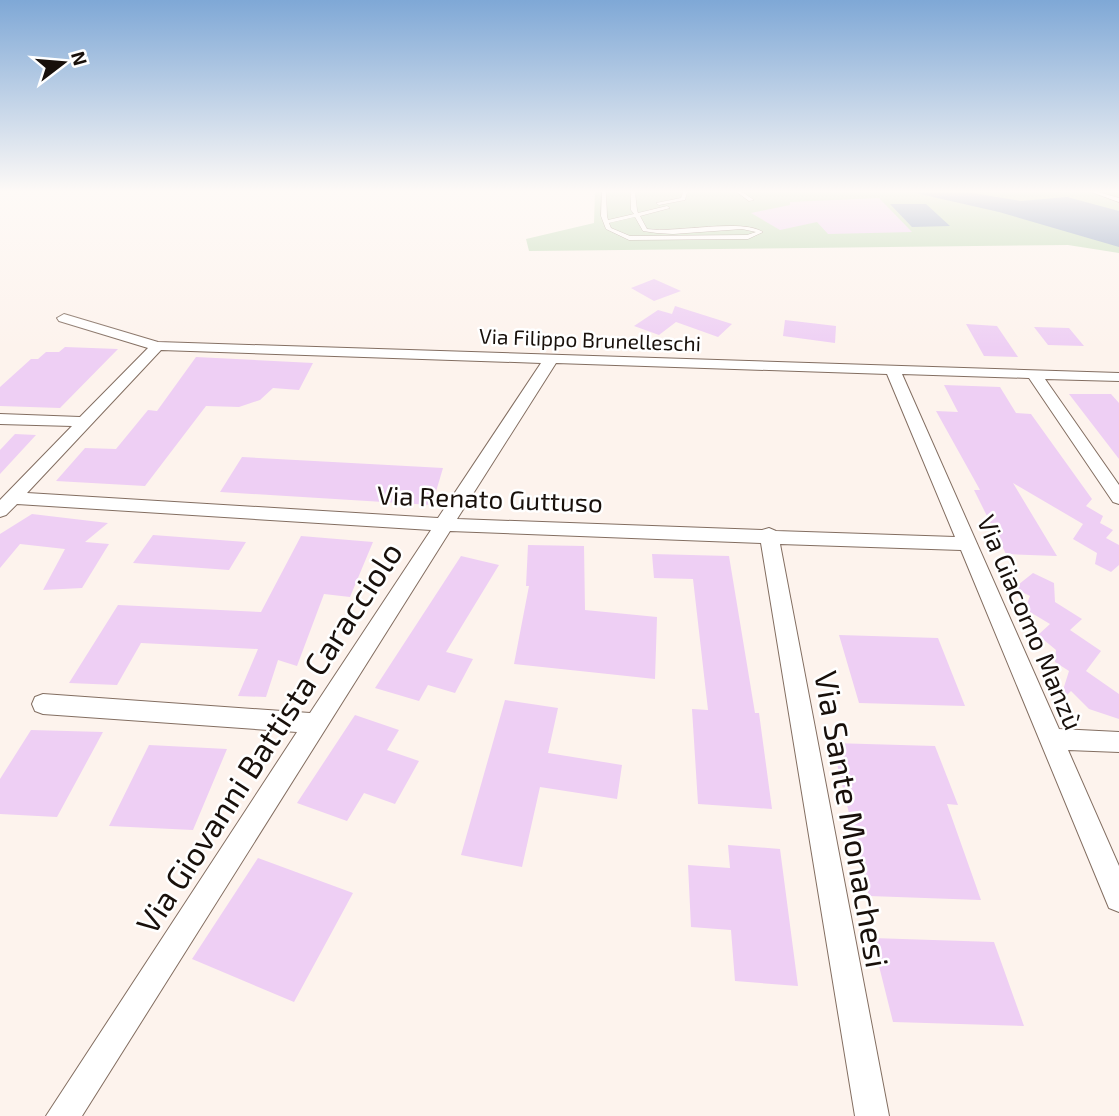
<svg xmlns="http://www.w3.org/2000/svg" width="1119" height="1116" viewBox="0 0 1119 1116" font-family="'Exo 2',sans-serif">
<rect width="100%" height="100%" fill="#fdf3ed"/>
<!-- green -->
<path fill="#bfdab5" d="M595,192h524v61l-51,-8 -539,6 -3,-12 68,-16z"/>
<!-- water -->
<path fill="#8197bb" d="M911,192h56l54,9 46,-4 52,14v36l-120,-35z
M890,204h36l24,22 -38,1z"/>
<!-- building -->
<path fill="#eecff4" d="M879,198l33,34 -84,2 -11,-12 -37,8 -29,-17 39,-8v-3z
M654,279l27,12 -27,10 -23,-13z
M675,306l57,18 -14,13 -42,-15 -17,13 -25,-9 24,-16 14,4z
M785,320l51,6 -1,17 -52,-7z
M966,324l31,2 21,31 -34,-1z
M1034,327l35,1 15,18 -36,-1z
M65,347l53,2 -58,59 -60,-2v-19l31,-28h7l8,-7h13z
M196,357l117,6 -14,27 -26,-2 -13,12 -21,7 -33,-1 -61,80 -89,-5 29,-33 31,1 32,-39 9,1z
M944,385l56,2 16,26 15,1 61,85 -6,7 17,10 -3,7 13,7 -7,8 13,7v20l-8,7 -16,-8 2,-11 -24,-14 10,-15 -70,-41 44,73 -51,-2 -32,-64h6l-44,-79 22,1z
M1069,394h42l8,9v56z
M15,434l21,1 -36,39v-24z
M242,457l146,8 55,3 -11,37 -212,-13z
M32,514l76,9 -23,19 24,2 -27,44 -39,2 22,-41 -45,-5 -20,24v-34z
M153,535l93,7 -17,28 -96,-7z
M301,536l72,6 -23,55 -26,-3 -27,72 -19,-6 -12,37 -28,-1 20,-47 -117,-6 -24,42 -48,-2 49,-78 143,7z
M528,545l56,1 1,64 72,7 -2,62 -141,-15 15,-78h-3z
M652,554l77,2 26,157h4l13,96 -74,-5 -6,-95 16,1 -15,-131 -39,-1z
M461,556l38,9 -53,87 27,7 -18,34 -27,-8 -9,16 -44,-13z
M1033,573l21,10 1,19 27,17 -12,11 31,21 -15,20 33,23v25l-30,-10 -18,-18 -12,12 10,-32 -14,-9 1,-12 -18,-15 12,-11 -25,-15 5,-13 -16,-8z
M839,635l99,3 27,68 -106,-3z
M505,700l53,8 -10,45 74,12 -5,34 -77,-12 -18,80 -61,-12z
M355,715l44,15 -12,20 32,11 -24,43 -31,-11 -17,28 -50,-18z
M31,730l72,2 -46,85 -57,-3v-35z
M832,743l103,3 23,59 -11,-1 34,96 -112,-4z
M149,745l78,4 -34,81 -84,-4z
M728,845l52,4 18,137 -63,-5 -4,-51 -40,-3 -3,-62 42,3z
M258,858l95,35 -59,109 -102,-43z
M872,938l122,4 30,84 -131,-4z"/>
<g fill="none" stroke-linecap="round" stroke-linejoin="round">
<defs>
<path id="service" d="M602,192h4l1,24 1,4 26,-6 -3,-4v-18h4l2,18 1,3 29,-7 3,2 -30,8 7,13c30,4 95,-11 116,3l-15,7 -119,1 -23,-11 -5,-13zM635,217l8,14 14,2 16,1 69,-5 14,3 -9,3 -117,1 -19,-8 -2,-5z
M683,192h4l-2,8 -26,5 -3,-2 25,-5z
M737,192h5l12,8 -5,1z
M1091,192h7l21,6v4z"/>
<path id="minor" d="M64,314l94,28 961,31v8l-74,-2 74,106v19l-6,-2 -84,-124 -127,-4 157,355 60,3v20l-51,-2 51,116v46l-10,-4 -148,-358 -181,-6 109,572h-34l-94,-573 -311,-12 -368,585h-36l251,-384 -254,-18 -8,-3 -3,-7 3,-7 8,-3 267,19 121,-183 -414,-26 -11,11 -6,2v-17l72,-74 -72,-2v-10l80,3 68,-69 -89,-27 -2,-3zM161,350l380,13 -103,155 -411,-25zM556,363l331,11 68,163 -179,-6 -7,-3 -7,2 -305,-11z"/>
</defs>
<!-- service casing -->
<use href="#service" stroke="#836e61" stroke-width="1"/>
<!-- minor casing -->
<use href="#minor" stroke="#836e61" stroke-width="2"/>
<!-- service -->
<use href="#service" fill="#fff" fill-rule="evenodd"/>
<!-- minor -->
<use href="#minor" fill="#fff" fill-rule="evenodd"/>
</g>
<!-- sky -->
<linearGradient id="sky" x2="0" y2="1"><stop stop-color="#7fa8d6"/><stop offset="0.55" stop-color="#fefaf7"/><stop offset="1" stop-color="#fefaf7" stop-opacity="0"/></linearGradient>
<rect width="1119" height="348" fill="url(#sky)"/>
<g text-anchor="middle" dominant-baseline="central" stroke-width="5" stroke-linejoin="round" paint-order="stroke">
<!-- far-street labels -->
<g font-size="21" fill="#18100b" stroke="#fff">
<text transform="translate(590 339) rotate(2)">Via Filippo Brunelleschi</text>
</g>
<!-- street labels -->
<g font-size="26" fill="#18100b" stroke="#fff">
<text transform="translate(490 498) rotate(2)">Via Renato Guttuso</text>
<text transform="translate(1031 622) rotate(67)">Via Giacomo Manzù</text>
</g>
<!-- near-street labels -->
<g font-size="32" fill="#18100b" stroke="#fff">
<text transform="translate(268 737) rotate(-57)">Via Giovanni Battista Caracciolo</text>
<text transform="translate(853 819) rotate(80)">Via Sante Monachesi</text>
</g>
</g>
<!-- north arrow -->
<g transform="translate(63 63) rotate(74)" stroke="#ffffff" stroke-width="5" paint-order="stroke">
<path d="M0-5L12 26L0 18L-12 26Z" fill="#18100b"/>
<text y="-10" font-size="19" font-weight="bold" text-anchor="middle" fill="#18100b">N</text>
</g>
</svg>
